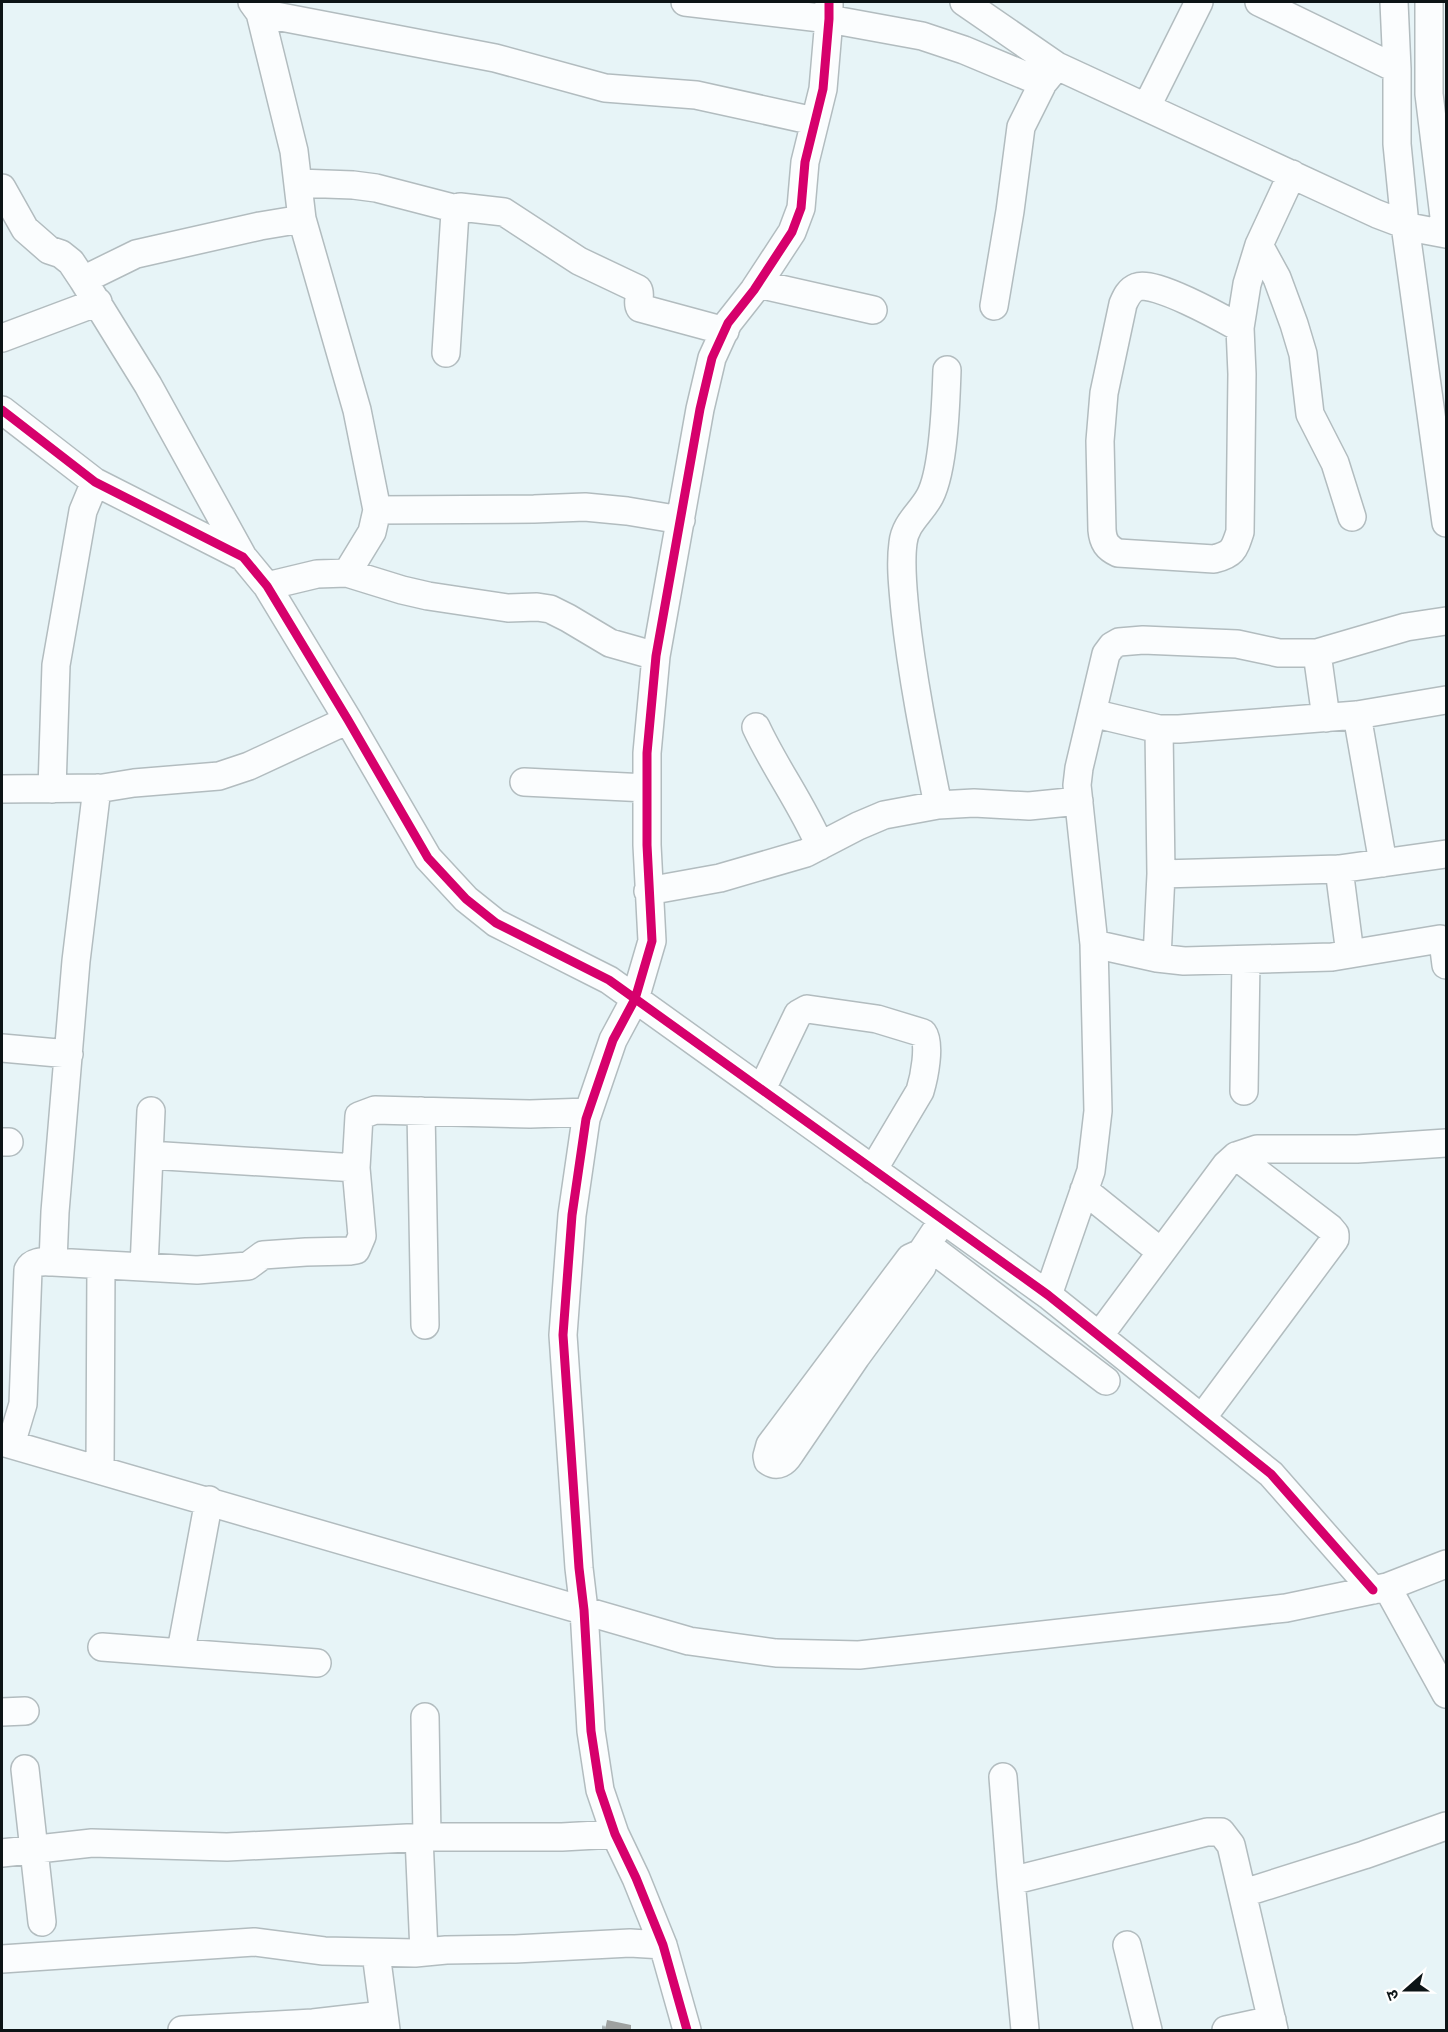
<svg xmlns="http://www.w3.org/2000/svg" width="1448" height="2032" viewBox="0 0 1448 2032" font-family="Quicksand,'Noto Sans Devanagari',sans-serif">
<defs>
<filter id="shadow"><feDropShadow dx="-5.5" dy="5.5" stdDeviation="0" flood-color="#0004"/></filter>
</defs>
<rect width="100%" height="100%" fill="#e7f4f7"/>
<!-- building -->
<path fill="#9ea1a0" filter="url(#shadow)" d="M607,2020l24,5v5h-26z"/>
<g fill="none" stroke-linecap="round" stroke-linejoin="round">
<defs>
<path id="minor" d="M252,2l8,11 34,138 8,68 55,191 20,100 -5,22 -25,41
M685,2l144,17 93,17 42,14 79,33 14,-17
M964,2l93,64 320,148 37,14 32,6
M1259,2l138,67
M1394,2l3,67v75l8,81 41,298
M1429,2v92l17,139
M260,13l235,45 110,30 91,7 118,26
M1147,106l52,-104
M298,183l55,2 23,3 81,21
M2,188l23,41 24,21 12,4 10,8 12,18 65,105 95,172
M1259,245l18,33 17,46 9,30 7,60 25,49 17,54
M83,280l53,-26 124,-28 42,-7
M758,284l115,26
M994,306l16,-95 11,-84 22,-44
M1240,328c-18,-10 -86,-48 -103,-41 -8,3 -11,10 -14,17l-19,89 -4,48 2,89c1,12 5,18 16,23l96,6c19,-5 20,-9 26,-27l2,-158 -2,-46 7,-44 12,-39 33,-71
M2,338l96,-36
M446,353l9,-141 5,-5 44,5 75,49 59,28c4,7 -2,13 2,19l85,23
M2,410l93,72 148,75 24,29 81,134 80,138 38,41 30,24 113,57 439,315 223,179 102,116
M377,510l157,-1 51,-2 42,4 54,9
M267,586l50,-12 30,-1 55,17 26,6 80,12 29,-1 13,2 18,9 42,25 46,13
M1317,653l89,-26 40,-6
M1092,713l67,16h20l178,-14 89,-15
M1357,715l26,148
M756,727c19,41 46,77 64,119
M1159,729l2,145 178,-5 107,-15
M524,782l123,6
M2,789l101,-1 31,-5 85,-7 30,-10 99,-46
M52,789l4,-124 27,-154 12,-29
M938,805c-13,-64 -26,-128 -33,-194 -2,-22 -5,-46 -2,-68 2,-20 18,-30 27,-47 14,-27 16,-95 17,-126
M648,891l72,-13 86,-25 52,-27 26,-11 54,-10 36,-2 55,3 50,-5
M1094,944l63,14 27,3 148,-4 18,-3 -11,-85
M1350,954l90,-15 3,2 3,24
M1157,958l4,-84
M2,1048l67,6
M762,1089l36,-75 9,-5 70,10 46,14c8,11 1,45 -3,58l-47,79
M1244,1091l2,-131
M421,1111l4,214
M2,1142h7
M149,1155l207,13
M1084,1190l77,62
M927,1245l179,136
M921,1253l1,14 -66,90 -66,97c-5,8 -12,14 -22,7l-1,-5 3,-11 140,-187 11,-5 22,-33
M53,1262l2,-50 21,-251 21,-173
M144,1267l7,-156
M1048,1295l43,-124 7,-60 -4,-167 -17,-159 2,-17 27,-114 6,-8 7,-4 24,-2 94,4 42,9h38l9,65
M1099,1336l127,-171 10,-9 21,-7h100l89,-6
M1202,1418l133,-179v-5l-5,-6 -94,-72
M2,1442l687,199 87,12 83,2 427,-47 101,-21 59,-23
M11,1444l12,-40 5,-134c5,-10 16,-8 25,-8l144,8 51,-4 15,-11 43,-3 44,-1 6,-1 6,-14 -6,-68 3,-52 16,-6 155,4 58,-2
M100,1470l1,-205
M1387,1587l59,107
M102,1647l215,16
M181,1651l28,-151
M2,1712l23,-1
M425,1717l2,120
M25,1769l17,153
M1003,1777l8,104
M419,1837l5,115
M2,1853l90,-10 135,4 200,-10h135l53,-3
M1244,1893l120,-38 82,-29
M1127,1945l21,85
M376,1953l10,77
M2,1959l252,-17 70,9 91,2 31,-3 69,-1 115,-6 33,2
M182,2030l131,-7 70,-8
M687,2030l-24,-85 -27,-67 -21,-44 -15,-44 -9,-59 -7,-121 -5,-42 -16,-233 9,-120 14,-96 27,-79 22,-41 17,-58 -5,-96v-92l9,-97 44,-247 12,-51 16,-35 26,-33 38,-58 9,-24 4,-46 18,-73 6,-70v-17
M1025,2030l-14,-149 196,-49h14l10,13 43,185
M1226,2030l46,-10"/>
</defs>
<!-- minor casing -->
<use href="#minor" stroke="#b2bcbf" stroke-width="30"/>
<!-- minor -->
<use href="#minor" stroke="#fbfdfe" stroke-width="27"/>
<defs>
<path id="cycleway" d="M2,410l93,72 148,75 24,29 81,134 80,138 38,41 30,24 113,57 439,315 223,179 102,116
M687,2030l-24,-85 -27,-67 -21,-44 -15,-44 -9,-59 -7,-121 -5,-42 -16,-233 9,-120 14,-96 27,-79 22,-41 17,-58 -5,-96v-92l9,-97 44,-247 12,-51 16,-35 26,-33 38,-58 9,-24 4,-46 18,-73 6,-70v-17"/>
</defs>
<!-- cycleway casing -->
<use href="#cycleway" stroke="#fff" stroke-width="13"/>
<!-- cycleway -->
<use href="#cycleway" stroke="#d6006c" stroke-width="9"/>
</g>
<!-- border -->
<rect width="1448" height="2032" fill="none" stroke="#0c1416" stroke-width="6"/>
<!-- north arrow -->
<g transform="translate(1406 1990) rotate(249)" stroke="#ffffff" stroke-width="4.5" paint-order="stroke">
<path d="M0-4.5L10 22L0 15L-10 22Z" fill="#0c1416"/>
<text y="-9" font-size="16" font-weight="bold" text-anchor="middle" fill="#0c1416">उ</text>
</g>
</svg>
